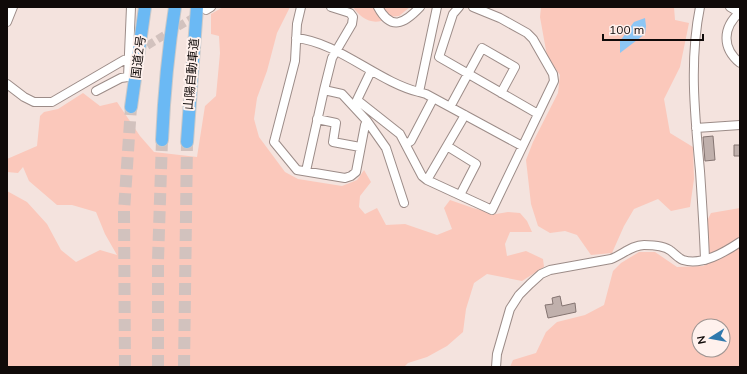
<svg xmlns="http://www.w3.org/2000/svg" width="747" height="374" viewBox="0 0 747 374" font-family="Mulish,'Noto Sans JP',sans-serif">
<rect width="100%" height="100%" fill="#f4e3de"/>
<!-- green -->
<path fill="#fbc8bb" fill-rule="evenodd" d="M223,7h67l-13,26 -10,38 -10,27 -3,21 5,18 26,35 13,7 44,7 15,-6 7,-10 7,12 -11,14 -1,11 6,7 12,-6 9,17 19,-1 32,11 15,-6 -8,-21 6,-8 23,8 23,6 12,-2 12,1 7,8 5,11h-22l-5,12 2,12 19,-5 17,8 1,8 -22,14 -35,-7 -13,9 -8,26 -3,23 -16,14 -20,11 -19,6 -4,4h-397v-176l20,11 20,22 14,26 15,12 24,-12 17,5 -12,-21 -9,-22 -24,-7h-15l-28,-24 -6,-14 -5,6 -11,-1v-13l30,-13 3,-30 4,-4 14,-3 25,-16 17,13 17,-4 23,34 14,16 43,5 8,-51 11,-10 4,-43 -1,-17 -8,-2v-20z
M353,7h57l-11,9c-8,0 -11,3 -18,5 -12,3 -22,-5 -28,-14z
M541,7h133l1,13 14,3 -9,44 -16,32 6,34 23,14 1,32 -4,28 -19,4 -13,-12 -24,10 -10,17 -12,27 -21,2 -14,-20 -12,-4 -15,2 -12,-7 -7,-22 -5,-44 7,-18 25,-49 2,-18 -13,-19 -7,-39z
M740,208v159h-230l3,-7 23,-7 10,-21 11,-10 28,-7 19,-10 9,-34 8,-8 18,-11h16l22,15 27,-1 4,-17 -1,-28 4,-8zM699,326h24v24h-24z"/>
<!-- water -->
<path fill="#8dc6f4" d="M645,18l1,8 -1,8 -25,19v-12l14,-19z"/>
<!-- building -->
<path fill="#c0b0ac" stroke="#847471" d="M713,136l2,24 -10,1 -2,-24z
M734,145h6v11h-6z
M560,296l2,10 13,-3 1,9 -28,6 -3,-13 8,-1 -1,-6z"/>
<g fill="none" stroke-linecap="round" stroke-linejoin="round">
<!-- minor-tunnel -->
<path stroke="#d2c2be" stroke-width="8" stroke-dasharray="8 4" stroke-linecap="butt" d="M137,52l62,-38"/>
<!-- highway-tunnel -->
<path stroke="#d2c2be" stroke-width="12" stroke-dasharray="12 6" stroke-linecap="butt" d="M125,367l-1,-156 7,-104
M158,367v-107l4,-120
M184,367l3,-225"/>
<defs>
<path id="minor" d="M301,7l-4,17 -2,37 -21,81 23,28 48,8 6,-2 5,-4 9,-47 2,-4
M378,7c13,24 26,17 42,0
M437,7l-18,85 7,2 96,52
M459,7l-6,7 -14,43 99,57
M700,7c-11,54 -5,110 0,164 2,30 4,59 5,89
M730,7l10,6
M206,10l5,-3
M740,12c-18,16 -18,36 0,51
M7,22l6,-15
M296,38c42,4 82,44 123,54
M371,71l-14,29 43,34 22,42 5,4 65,30 62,-129 -1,-7 -20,-35 -6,-6 -27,-15 -27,-11
M7,84l17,13 10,5h18l72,-42
M324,90l18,4 25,27 19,27 18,55
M96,91l25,-13 7,-1 3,-70
M450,107l32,-59 33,19 -14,26
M317,119l19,4 -3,19 27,5
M696,128l44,-3
M406,144l5,-3 22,-42
M447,146l29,18 -16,31
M306,171l18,-81 8,-32 20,-34 1,-7 -3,-4 -19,-6
M427,180l38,-65
M496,367l1,-13 13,-45 9,-14 11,-11 11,-10 9,-4 61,-11c11,-4 21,-14 33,-14 8,0 21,1 27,6 4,3 7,7 12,9 19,6 42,-8 57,-18"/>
<path id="highway" d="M131,107l14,-100
M162,140c2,-45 6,-89 13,-133
M187,142l10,-135"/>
</defs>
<!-- minor casing -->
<use href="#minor" stroke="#9c8c88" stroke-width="10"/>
<!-- highway casing -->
<use href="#highway" stroke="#cac9c9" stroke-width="14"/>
<!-- minor -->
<use href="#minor" stroke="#fff" stroke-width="8"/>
<!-- highway -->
<use href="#highway" stroke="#6bb9f4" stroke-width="12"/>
</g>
<g text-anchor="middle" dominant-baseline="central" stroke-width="4" stroke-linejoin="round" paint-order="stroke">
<!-- street labels -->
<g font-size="12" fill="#100a09" stroke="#fff1ed">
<text transform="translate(138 57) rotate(-83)">国道2号</text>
<text transform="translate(191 74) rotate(-85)">山陽自動車道</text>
</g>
</g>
<!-- border -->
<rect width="747" height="374" fill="none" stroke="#100a09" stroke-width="16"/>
<!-- north arrow -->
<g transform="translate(711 338) rotate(259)"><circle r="19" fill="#fff1ed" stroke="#9f9592"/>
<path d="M0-3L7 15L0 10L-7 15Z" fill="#3079ad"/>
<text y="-6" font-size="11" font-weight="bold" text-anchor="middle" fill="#100a09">N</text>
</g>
<!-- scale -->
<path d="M603 34v6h100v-6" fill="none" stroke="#100a09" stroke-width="2"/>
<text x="609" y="34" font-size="12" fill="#100a09" stroke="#fff1ed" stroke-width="3" paint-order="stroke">100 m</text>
</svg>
